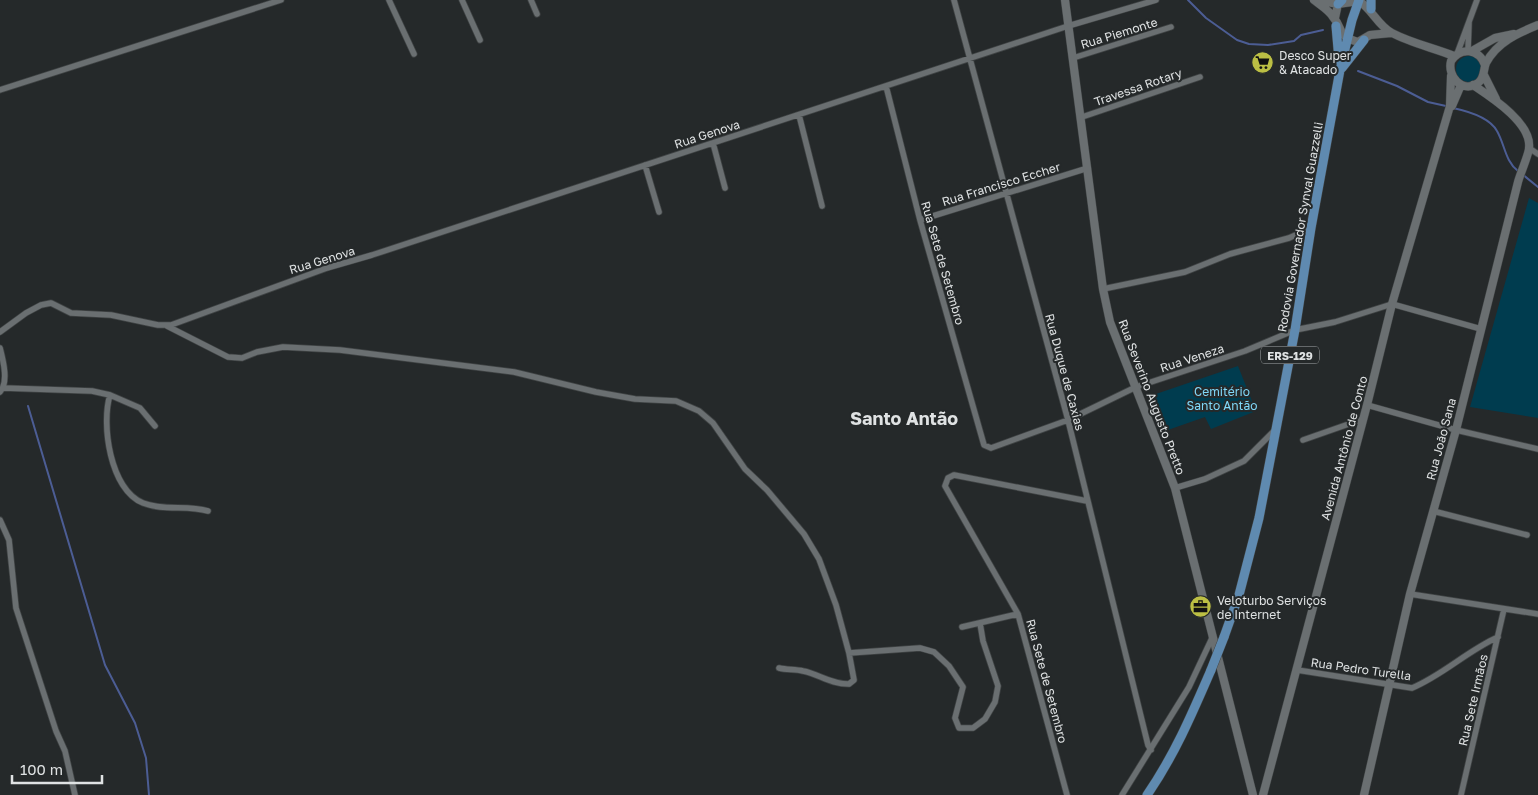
<svg xmlns="http://www.w3.org/2000/svg" width="1538" height="795" viewBox="0 0 1538 795" font-family="'Golos Text',sans-serif">
<rect width="100%" height="100%" fill="#25292a"/>
<!-- green -->
<path fill="#003c4f" d="M1456 69a13 13 0 1 1 26 0a13 13 0 1 1-26 0Z
M1529,198l9,5v215l-68,-11z
M1238,366l18,45 -45,18 -6,-12 -40,14 -15,-35z"/>
<g fill="none" stroke-linecap="round" stroke-linejoin="round">
<!-- stream -->
<path stroke="#4c5d94" stroke-width="2" d="M1188,0l18,18 31,22 12,4 19,1 26,-4 7,-6 22,-5
M1358,71l39,15 31,16 18,4
M1453,108c14,3 37,10 44,23 8,14 8,30 21,40
M1522,174l16,13
M28,406l77,259 30,58 11,35 3,37"/>
<defs>
<path id="minor" d="M389,0l25,54
M462,0l18,40
M531,0l6,14
M954,0l114,420 80,325 3,5
M1468,50l1,-28
M1457,54l20,-54
M1073,58l98,-31
M886,86l34,134 64,225 7,3 77,-28 68,-33 109,-36 50,-21 40,-8 57,-18 89,25
M0,90l281,-90
M799,115l23,91
M1082,117l118,-40
M713,143l12,45
M1529,148l9,6
M645,165l14,47
M920,220l168,-52
M1103,289l82,-17 45,-18 59,-16 22,-10
M167,326l61,31 14,1 15,-6 26,-5 57,3 174,22 82,20 39,7 41,2 23,10 14,12 32,46 22,21 37,44 15,25 17,46 13,48 5,27 -5,4c-19,0 -30,-10 -46,-13 -8,-2 -16,-1 -24,-3
M0,332l26,-19 15,-8 10,-2 20,10 40,2 47,10h13l156,-57 45,-13 696,-229 88,-26
M0,348c3,12 9,34 0,44
M3,388l89,3 18,4 30,13 15,18
M110,395c-9,29 0,95 33,108 20,8 44,2 65,8
M1367,405l89,25 82,19
M1303,440l60,-21
M1175,488l30,-9 39,-18 30,-30
M1433,511l94,24
M0,520l9,20 7,68 40,123 9,20 10,44
M1410,594l128,20
M962,627l56,-13
M849,653l71,-5 14,4 15,14 14,21 -8,31 4,10h14l12,-9 10,-17 3,-16 -15,-45 -3,-18
M1297,670l115,18c31,-13 55,-37 86,-51
M1067,795l-49,-181 -73,-128 3,-8 6,-3 133,26
M1122,795l67,-108 24,-51
M1461,795l43,-186"/>
<path id="tertiary" d="M1065,0l38,289 7,33 65,166 78,307
M1314,0c6,5 15,10 19,17 11,12 3,19 25,25l12,-7 21,-2
M1316,0l22,4
M1335,18l3,-14 21,-3c13,8 19,25 33,32 19,10 42,15 62,23
M1472,51l23,-13 19,-4
M1485,65c-6,-16 -24,-19 -34,-4 -4,15 11,33 27,22 7,-5 5,-13 8,-20 11,-21 32,-30 52,-38
M1484,75l12,24
M1452,106l9,-21
M1263,795l104,-390 25,-101 58,-198 1,-30
M1364,795l46,-201 46,-164 62,-248c2,-8 11,-28 11,-34 3,-25 -38,-51 -56,-63"/>
<path id="primary" d="M1371,0v9
M1338,4l4,-4
M1336,26l3,34
M1342,68l22,-28
M1224,637l15,-42 20,-77 36,-188 16,-102 29,-158 12,-50 7,-20
M1147,795c27,-39 45,-81 64,-125"/>
</defs>
<!-- minor casing -->
<use href="#minor" stroke="#404445" stroke-width="7"/>
<!-- tertiary casing -->
<use href="#tertiary" stroke="#404445" stroke-width="9"/>
<!-- primary casing -->
<use href="#primary" stroke="#404445" stroke-width="10"/>
<!-- minor -->
<use href="#minor" stroke="#6a6f71" stroke-width="5.5"/>
<!-- tertiary -->
<use href="#tertiary" stroke="#6a6f71" stroke-width="8"/>
<!-- primary -->
<use href="#primary" stroke="#5f8ab0" stroke-width="9"/>
<defs>
<path id="primary-bridge" d="M1211,670l13,-33"/>
</defs>
<!-- primary-bridge casing -->
<use href="#primary-bridge" stroke="#404445" stroke-width="10" stroke-linecap="butt"/>
<!-- primary-bridge -->
<use href="#primary-bridge" stroke="#5f8ab0" stroke-width="9"/>
</g>
<!-- icons -->
<defs>
<symbol id="supermarket-disc" viewBox="-11 -11 22 22"><circle r="9.5" fill="#bcbf44" stroke="#25292a"/><path d="M-6-5.5h2.5l.6 2H6L4.5 2H-2.5L-4.4-4H-6ZM-1.5 3.2a1.3 1.3 0 1 0 .1 0ZM3 3.2a1.3 1.3 0 1 0 .1 0Z" fill="#111"/></symbol>
<symbol id="office-disc" viewBox="-11 -11 22 22"><circle r="9.5" fill="#bcbf44" stroke="#25292a"/><path d="M-6-3h4V-5.5h4V-3h4V5H-6ZM-1-4.5V-3h2v-1.5ZM-6 0V1H6V0Z" fill="#111"/></symbol>
</defs>
<g fill-rule="evenodd">
<use href="#supermarket-disc" x="1250" y="50" width="25" height="25"/>
<use href="#office-disc" x="1188" y="594" width="25" height="25"/>
</g>
<g text-anchor="middle" dominant-baseline="central" stroke-width="4" stroke-linejoin="round" paint-order="stroke">
<!-- shield labels -->
<rect fill="#25292a" stroke="#a7aaac" stroke-width="1" x="1261" y="346.5" width="58" height="17" rx="4"/>
<g font-size="11" font-weight="bold" fill="#dfe2e3">
<text x="1290" y="355">ERS-129</text>
</g>
<!-- street labels -->
<g font-size="12" fill="#dfe2e3" stroke="#25292a">
<text transform="translate(1119 33) rotate(-17)">Rua Piemonte</text>
<text transform="translate(1138 87) rotate(-19)">Travessa Rotary</text>
<text transform="translate(707 134) rotate(-18)">Rua Genova</text>
<text transform="translate(1001 184) rotate(-17)">Rua Francisco Eccher</text>
<text transform="translate(1300 227) rotate(-80)">Rodovia Governador Synval Guazzelli</text>
<text transform="translate(322 260) rotate(-17)">Rua Genova</text>
<text transform="translate(943 263) rotate(74)">Rua Sete de Setembro</text>
<text transform="translate(1192 358) rotate(-18)">Rua Veneza</text>
<text transform="translate(1065 372) rotate(75)">Rua Duque de Caxias</text>
<text transform="translate(1152 397) rotate(69)">Rua Severino Augusto Pretto</text>
<text transform="translate(1441 439) rotate(-75)">Rua João Sana</text>
<text transform="translate(1344 448) rotate(-75)">Avenida Antônio de Conto</text>
<text transform="translate(1361 669) rotate(8)">Rua Pedro Turella</text>
<text transform="translate(1047 681) rotate(75)">Rua Sete de Setembro</text>
<text transform="translate(1473 700) rotate(-77)">Rua Sete Irmãos</text>
</g>
<!-- poi labels -->
<g font-size="12" fill="#dfe2e3" stroke="#25292a" text-anchor="start">
<text x="1279" y="55">Desco Super<tspan x="1279" dy="14">&amp; Atacado</tspan></text>
<text x="1217" y="600">Veloturbo Serviços<tspan x="1217" dy="14">de Internet</tspan></text>
</g>
<!-- park labels -->
<g font-size="12" fill="#80d8f9" stroke="#25292a">
<text x="1222" y="391">Cemitério<tspan x="1222" dy="14">Santo Antão</tspan></text>
</g>
<!-- district labels -->
<g font-size="18" font-weight="bold" fill="#dfe2e3" stroke="#25292a">
<text x="904" y="418">Santo Antão</text>
</g>
</g>
<!-- scale -->
<path d="M12 775v8h90v-8" fill="none" stroke="#dfe2e3" stroke-width="2.5"/>
<text x="20" y="775" font-size="15" fill="#dfe2e3" stroke="#25292a" stroke-width="4" paint-order="stroke">100 m</text>
</svg>
